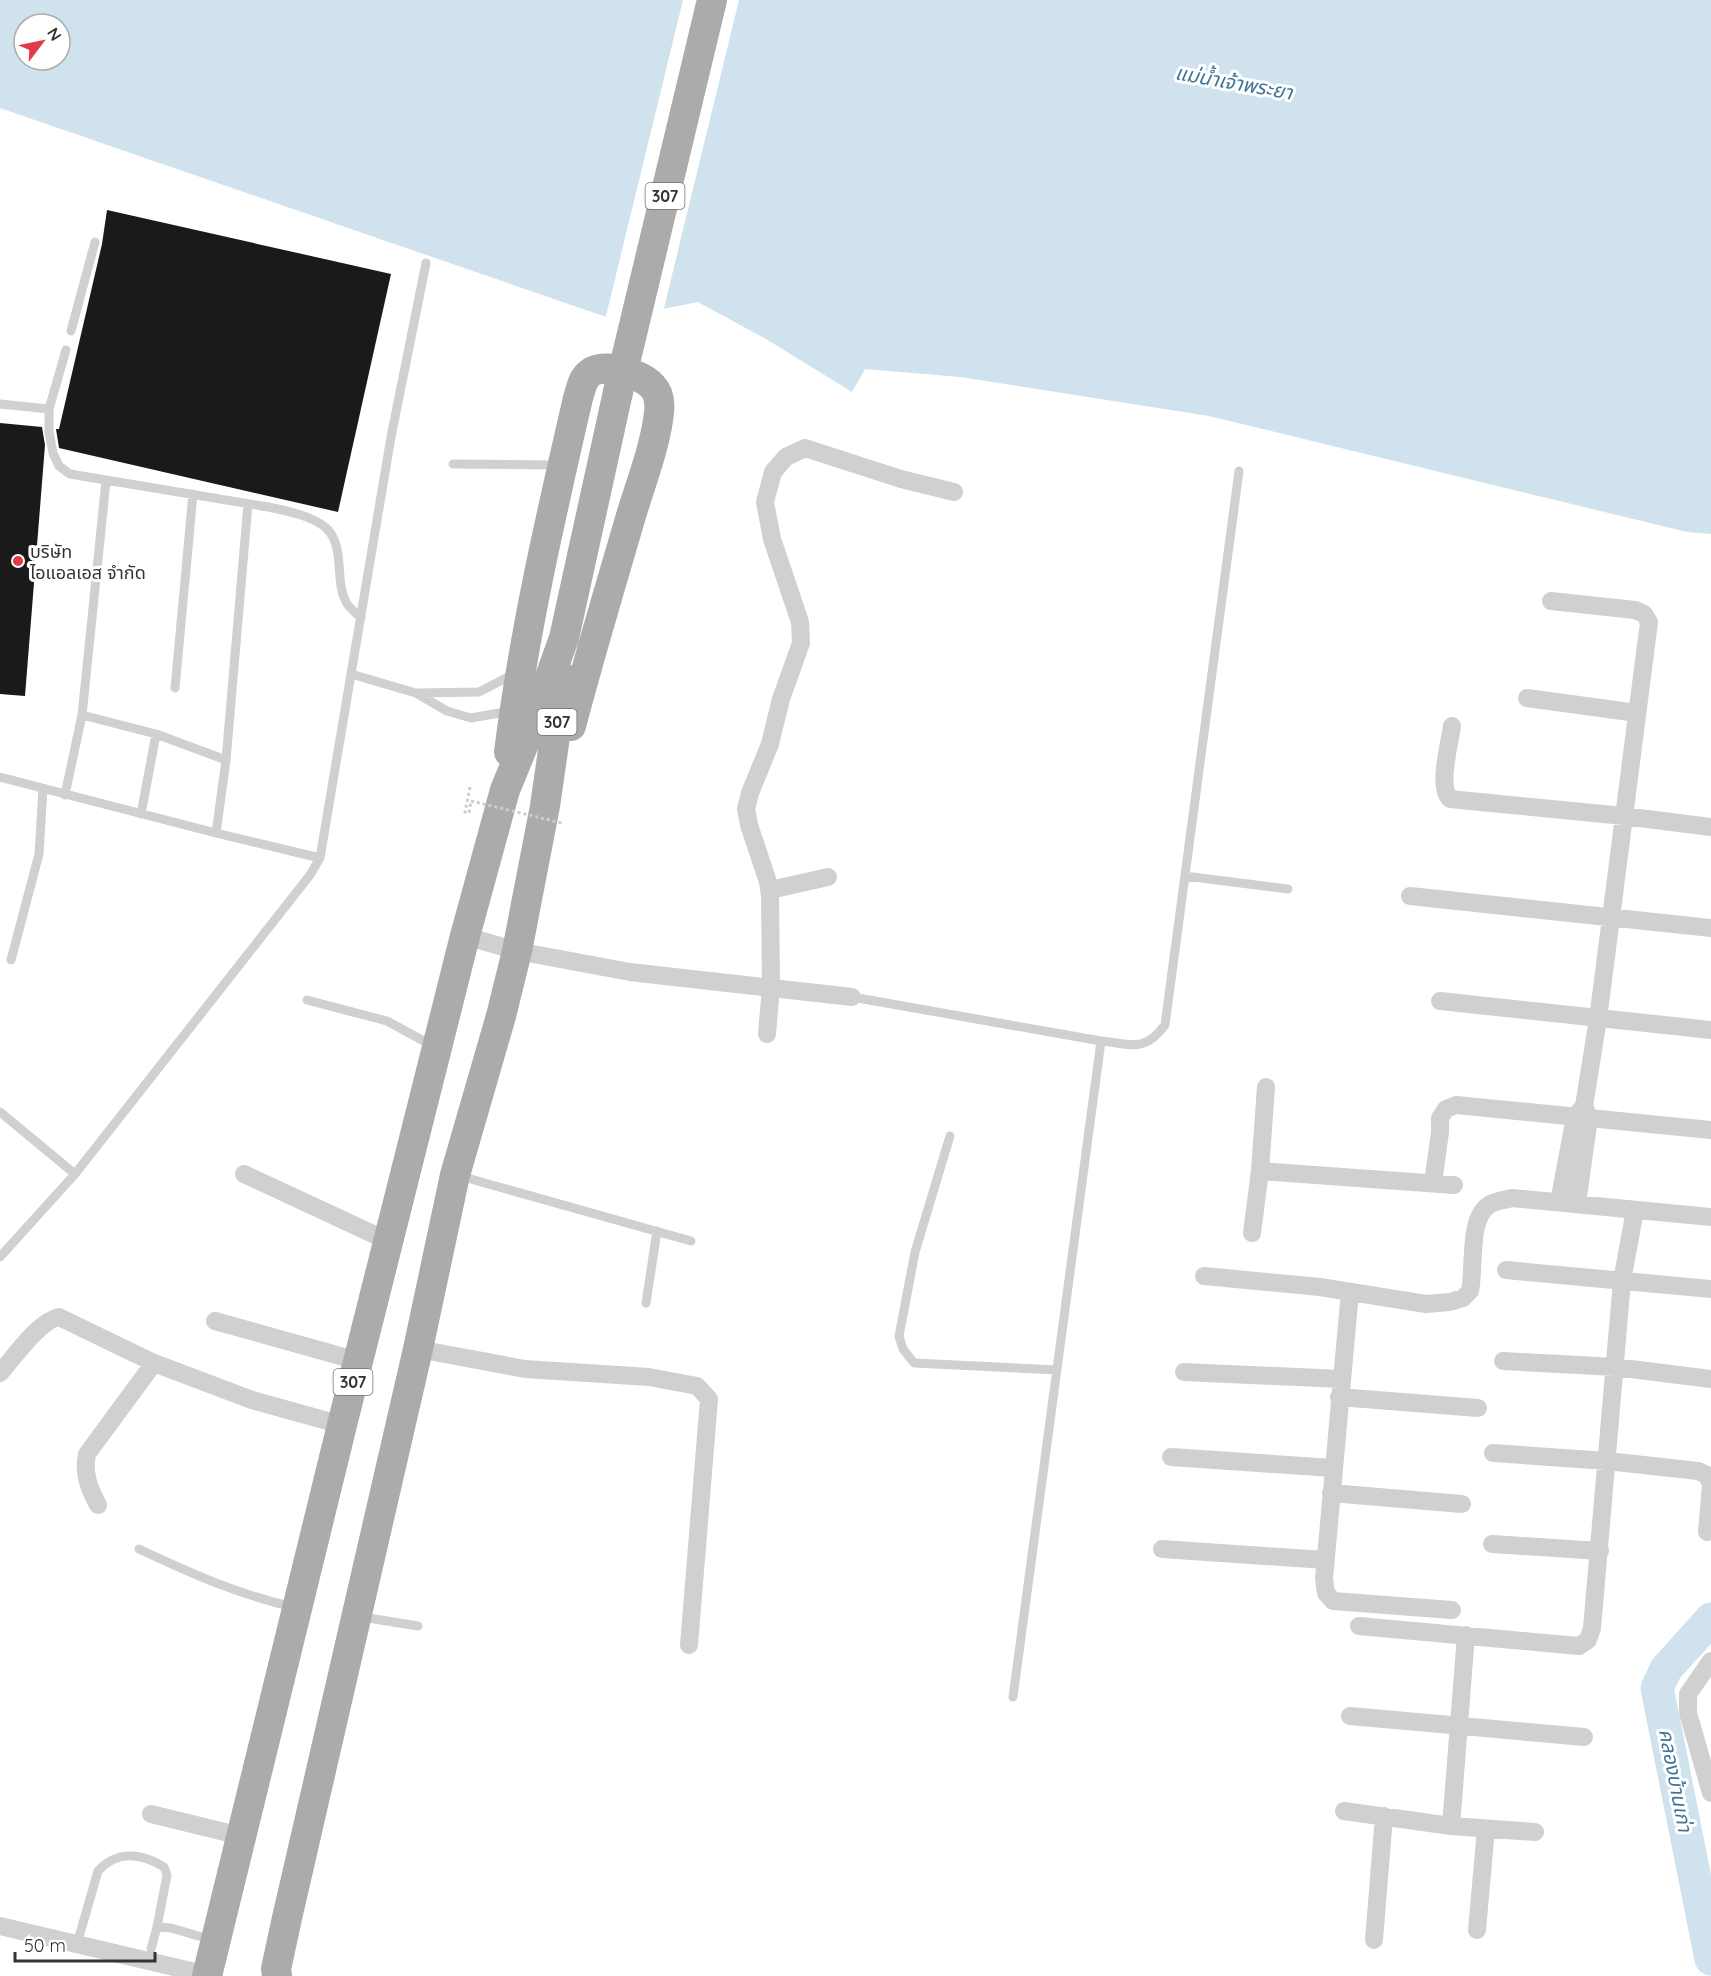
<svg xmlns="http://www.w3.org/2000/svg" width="1711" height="1976" viewBox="0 0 1711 1976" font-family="Quicksand,'Noto Sans Thai',sans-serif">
<rect width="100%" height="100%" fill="#fff"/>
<!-- water -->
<path fill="#cfe2ee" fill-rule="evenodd" d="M0,0h1711v534l-24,-2 -478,-116 -249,-39 -95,-8 -13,23 -86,-53 -68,-37 -86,17 -612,-211zM24,24h36v36h-36z"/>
<!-- pier -->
<path fill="#fff" d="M683,0h56l-76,312 -51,10 -7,-2z"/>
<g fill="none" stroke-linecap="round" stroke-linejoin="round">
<!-- river -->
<path stroke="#cfe2ee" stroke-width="33" d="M1711,1619l-45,50 -9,19 54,271"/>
</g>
<!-- building -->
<path fill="#1a1a1a" d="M107,210l284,64 -53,238 -279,-64 -3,-19h3l43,-185z
M0,423l42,4 3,18 -20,251 -25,-2z"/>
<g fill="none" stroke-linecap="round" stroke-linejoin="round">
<!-- path -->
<path stroke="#cdcdcd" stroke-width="3" stroke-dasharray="3 3" stroke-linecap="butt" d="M470,787l-5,25 4,1 2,-12"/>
<!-- service -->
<path stroke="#d0d0d0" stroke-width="9" d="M71,331l24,-89
M66,350l-17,59v23l4,21 6,13 11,8 198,33c19,4 41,8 57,20 21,18 9,52 21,75 3,6 10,11 15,16
M0,404l49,5
M453,464l104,1
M351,674l65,19 31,18 24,7 40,-7
M175,688l18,-194
M418,693l61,-1 35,-18
M82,715l74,19 70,26
M0,777l216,56 104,25
M65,795l17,-80 24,-234
M141,814l15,-80
M216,833l10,-73 22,-256
M1185,876l103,13
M11,960l28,-106 4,-65
M852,997l249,44c31,3 43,12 64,-16l74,-554
M307,1000l80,21 46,25
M0,1112l75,62
M950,1136l-35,116 -16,84 4,13 11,14 143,7
M460,1176l231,65
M0,1257l75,-83 235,-299 10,-17 71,-421 35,-174
M646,1303l11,-72
M139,1549c51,24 98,45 154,58
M362,1617l56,9
M1013,1697l88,-656
M77,1944l21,-73c19,-21 43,-18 66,-4l3,8 -10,52 14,1 41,12
M151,1949l6,-22"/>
<!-- minor -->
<path stroke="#d0d0d0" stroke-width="18" d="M1551,601l84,9 9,4 5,8 -51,397 -14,87 -9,11 -16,85
M1527,698l110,15
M1452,726c-2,17 -15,60 -2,73l174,17 87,11
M770,890l58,-13
M1410,896l301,32
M465,936l52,15 113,21 222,25
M1440,1001l271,29
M767,1034l4,-47 -1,-91 -2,-14 -19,-57 -3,-16 4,-16 20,-49 11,-45 20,-56 -1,-21 -28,-83 -7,-37 8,-30 13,-15 19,-9 96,31 53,13
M1260,1171l194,14
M244,1174l144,67
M1433,1183l7,-51v-14l6,-9 10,-4 255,25
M1577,1204l12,-86 -4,-10
M1252,1233l8,-62 6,-84
M1506,1270l205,19
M1204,1276l116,11 106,17 24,-2 13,-4 7,-7c5,-24 -2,-73 19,-86 6,-4 16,-5 23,-7l199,19
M1350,1292l-26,287 2,14 7,8 119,9
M215,1321l143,40
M418,1349l107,20 124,8 48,9 12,13 -20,246
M1503,1361l112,6 96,12
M1184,1372l157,7
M0,1373c15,-17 39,-52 59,-56l95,46 98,37 90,25
M1339,1397l139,11
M1493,1453l114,8 91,10 9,4 4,10 -4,47
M1171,1457l162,11
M1331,1493l131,11
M98,1505c-9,-17 -15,-31 -11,-51l67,-91
M1492,1544l108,7
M1162,1549l163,11
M1359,1626l220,20 9,-6 4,-12 30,-347 13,-71
M1711,1661l-23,33v19l23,80
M1350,1716l234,21
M1344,1811l107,15 84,6
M151,1814l90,22
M1451,1826l15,-191
M0,1926l208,49
M1477,1930l9,-101
M1374,1940l10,-124"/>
<!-- primary -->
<path stroke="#ababab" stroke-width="30" d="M509,752c15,-120 42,-237 69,-354 3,-9 4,-19 12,-25 14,-11 52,1 63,14 6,6 7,17 6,26 -4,35 -19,72 -29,106 -20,69 -41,138 -59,207
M207,1976l135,-551 123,-489 40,-146 36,-88 23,-64 54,-246
M277,1976l-1,-7 11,-51 131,-569 37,-174 46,-159 16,-65 28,-145 14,-97 2,-33"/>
<!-- path-bridge -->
<path stroke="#cdcdcd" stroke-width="3" stroke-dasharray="3 3" stroke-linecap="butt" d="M471,801l91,22"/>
<!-- primary-bridge -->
<path stroke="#ababab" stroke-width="30" d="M618,392l94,-392"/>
</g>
<!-- markers -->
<circle fill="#e63946" stroke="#fff" stroke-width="2" cx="18" cy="561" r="6"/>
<g text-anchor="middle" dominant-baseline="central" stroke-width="6" stroke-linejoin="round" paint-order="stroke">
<!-- shield labels -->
<g fill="#fff" stroke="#707070" stroke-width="1.5">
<rect x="645.5" y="183" width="39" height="26" rx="4.5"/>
<rect x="537.5" y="709" width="39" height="26" rx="4.5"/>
<rect x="333.5" y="1369" width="39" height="26" rx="4.5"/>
</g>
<g font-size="16" font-weight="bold" fill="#333">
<text x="665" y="196">307</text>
<text x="557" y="722">307</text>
<text x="353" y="1382">307</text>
</g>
<!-- poi labels -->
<g font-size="18" fill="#333" stroke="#fff" text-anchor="start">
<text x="30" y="551">บริษัท<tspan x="30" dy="21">ไอแอลเอส จำกัด</tspan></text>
</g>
<!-- water labels -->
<g font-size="20" font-style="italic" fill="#3f7597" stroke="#fff">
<text transform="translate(1234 82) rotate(10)">แม่น้ำเจ้าพระยา</text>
<text transform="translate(1676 1780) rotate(79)">คลองบ้านเก่า</text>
</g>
</g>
<!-- north arrow -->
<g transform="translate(42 42) rotate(58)"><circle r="28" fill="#ffffff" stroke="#adadad" stroke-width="1.5"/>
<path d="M0-4.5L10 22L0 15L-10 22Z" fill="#e63946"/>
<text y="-9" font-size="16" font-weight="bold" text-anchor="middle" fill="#333333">N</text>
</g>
<!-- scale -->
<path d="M15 1952v9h140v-9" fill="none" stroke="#333333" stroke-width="3"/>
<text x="24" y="1952" font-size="18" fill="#333333" stroke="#ffffff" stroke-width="4.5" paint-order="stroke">50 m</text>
</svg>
